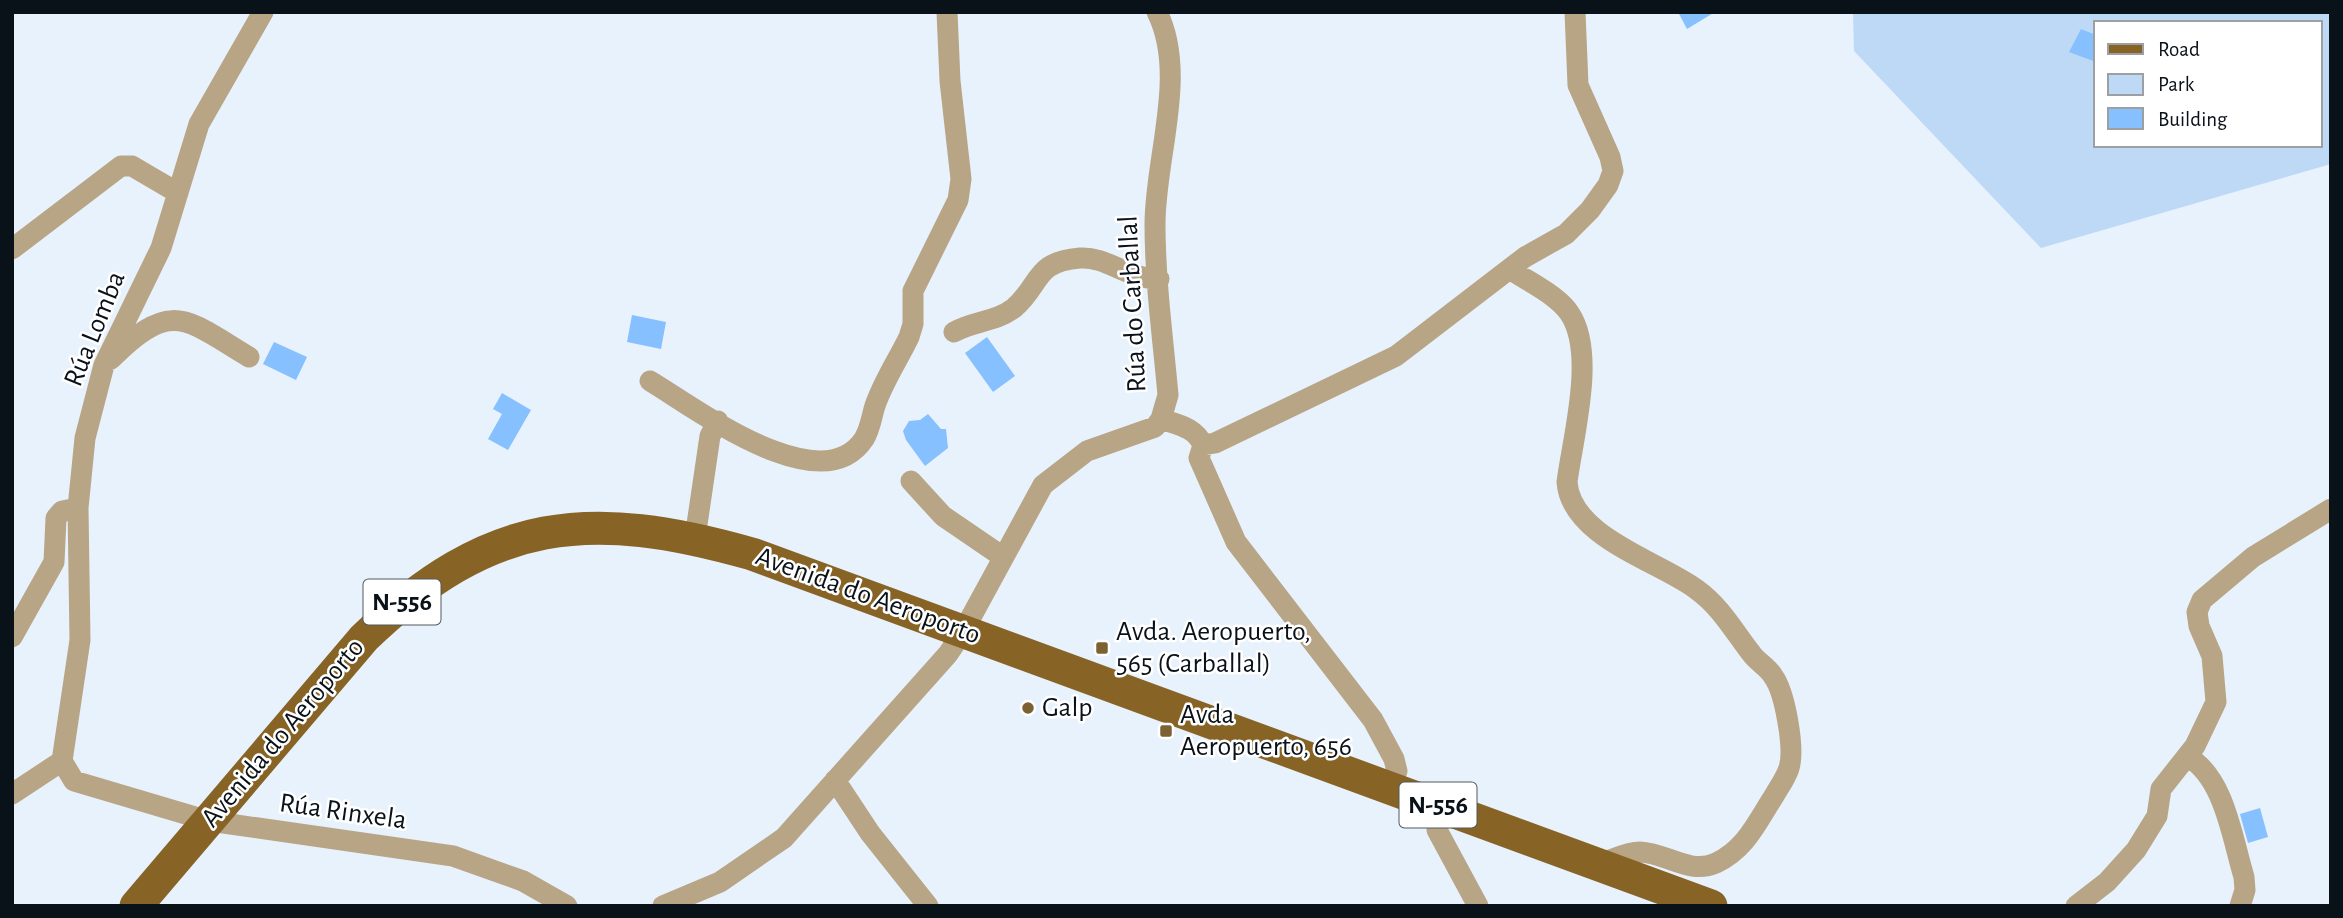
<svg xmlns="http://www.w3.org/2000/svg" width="2343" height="918" viewBox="0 0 2343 918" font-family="'Alegreya Sans',sans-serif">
<rect width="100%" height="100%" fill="#e8f2fd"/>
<!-- green -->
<path fill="#bed9f6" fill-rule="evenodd" d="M1853,12h478v152l-290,84 -187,-197zM2096,23h224v122h-224z"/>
<!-- building -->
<path fill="#86c0fe" d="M1678,12h37l-28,17z
M2081,29l15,6v27l-27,-10z
M632,315l34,7 -5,27 -34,-7z
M987,337l28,39 -22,16 -28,-39z
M274,342l33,15 -11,23 -33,-16z
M502,393l29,17 -23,40 -20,-11 14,-25 -9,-5z
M928,414l13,15h5l2,19 -23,18 -19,-26 -3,-9 6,-10 11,-1z
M2260,808l8,29 -20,6 -8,-29z"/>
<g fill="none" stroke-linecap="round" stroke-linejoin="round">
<!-- minor -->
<path stroke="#b8a586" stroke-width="21" d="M263,12l-64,112 -38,124 -57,117 -19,73 -7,70 2,132 -18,121 12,20 135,40 244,35 70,25 44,25
M12,249l109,-83h11l46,27
M1510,269c18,13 48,26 60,45 26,40 3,122 -3,168 4,55 91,79 129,107 25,18 37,41 55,64 6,9 17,14 22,23 12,16 22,73 16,92 -3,10 -10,19 -15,28 -17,26 -28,53 -58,67 -27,12 -49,-10 -76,-11 -14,0 -28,8 -41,12
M954,332c19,-11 42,-10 60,-24 28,-24 19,-46 66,-50 26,-2 50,22 79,21
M111,359c61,-60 73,-41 138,-2
M650,381c44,26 171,123 214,58 6,-10 7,-19 10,-30 7,-24 24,-49 35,-72l4,-13v-33l45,-91 3,-21 -11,-98 -3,-69
M1161,419c17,6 34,8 42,26l-4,13 37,84 137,178 21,39 3,12 -7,16
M1203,445l12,-2 181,-87 129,-99 41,-23 24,-24 18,-25 5,-14 -3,-14 -32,-72 -3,-73
M911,481l32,35 60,41
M695,538l15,-102 8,-15
M12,637l42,-75 2,-44 6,-7 16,-3
M2187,756c38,22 45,82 57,121l1,13 -5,16
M835,780l35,53 58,73
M12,794l50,-33
M1444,807l-7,23 41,76
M663,906l57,-24 64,-44 164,-184 16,-24 79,-145 44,-34 68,-24 6,-8 7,-24c-5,-56 -13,-114 -13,-171 0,-67 33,-150 2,-212
M2076,906l31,-24 29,-32 21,-34 4,-27 34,-43 21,-44 -4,-46 -13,-30 -2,-14 5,-12 51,-43 78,-48"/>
<!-- primary -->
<path stroke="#876425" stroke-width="33" d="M136,906l228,-268c126,-122 226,-130 388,-84l959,352"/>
</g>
<!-- markers -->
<g fill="#7c6133" stroke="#fff" stroke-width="2.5">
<rect x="1095" y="641" width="14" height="14" rx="3.5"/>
<circle cx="1028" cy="708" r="7"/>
<rect x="1159" y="724" width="14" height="14" rx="3.5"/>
</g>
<g text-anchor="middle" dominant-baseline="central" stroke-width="5" stroke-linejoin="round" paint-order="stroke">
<!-- shield labels -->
<g fill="#fff" stroke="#53585e" stroke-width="2">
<rect x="363.5" y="579.5" width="77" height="45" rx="5"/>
<rect x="1399.5" y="782.5" width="77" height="45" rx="5"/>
</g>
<g font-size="26" font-weight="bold" fill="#091119">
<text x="402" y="602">N-556</text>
<text x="1438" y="805">N-556</text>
</g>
<!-- street labels -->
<g font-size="28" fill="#091119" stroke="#fff">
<text transform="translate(1133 304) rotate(-93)">Rúa do Carballal</text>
<text transform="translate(95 329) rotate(-68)">Rúa Lomba</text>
<text transform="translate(868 596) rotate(20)">Avenida do Aeroporto</text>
<text transform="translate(283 733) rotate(-50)">Avenida do Aeroporto</text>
<text transform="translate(343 812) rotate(8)">Rúa Rinxela</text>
</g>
<!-- poi labels -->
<g font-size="28" fill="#091119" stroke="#fff" text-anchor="start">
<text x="1116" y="632">Avda. Aeropuerto,<tspan x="1116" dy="32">565 (Carballal)</tspan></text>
<text x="1042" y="708">Galp</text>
<text x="1180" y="715">Avda<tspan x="1180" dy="32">Aeropuerto, 656</tspan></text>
</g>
</g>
<!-- border -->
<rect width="2343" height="918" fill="none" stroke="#091119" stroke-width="28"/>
<!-- legend -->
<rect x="2094" y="21" width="228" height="126" fill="#ffffff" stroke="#9da0a3" stroke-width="2"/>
<rect x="2108" y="44" width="35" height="10" fill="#876425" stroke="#9da0a3" stroke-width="2"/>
<text x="2158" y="56" font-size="21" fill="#091119">Road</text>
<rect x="2108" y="74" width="35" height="21" fill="#bed9f6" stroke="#9da0a3" stroke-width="2"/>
<text x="2158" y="91" font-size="21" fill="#091119">Park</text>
<rect x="2108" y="108" width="35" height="21" fill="#86c0fe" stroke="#9da0a3" stroke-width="2"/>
<text x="2158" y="126" font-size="21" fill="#091119">Building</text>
</svg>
